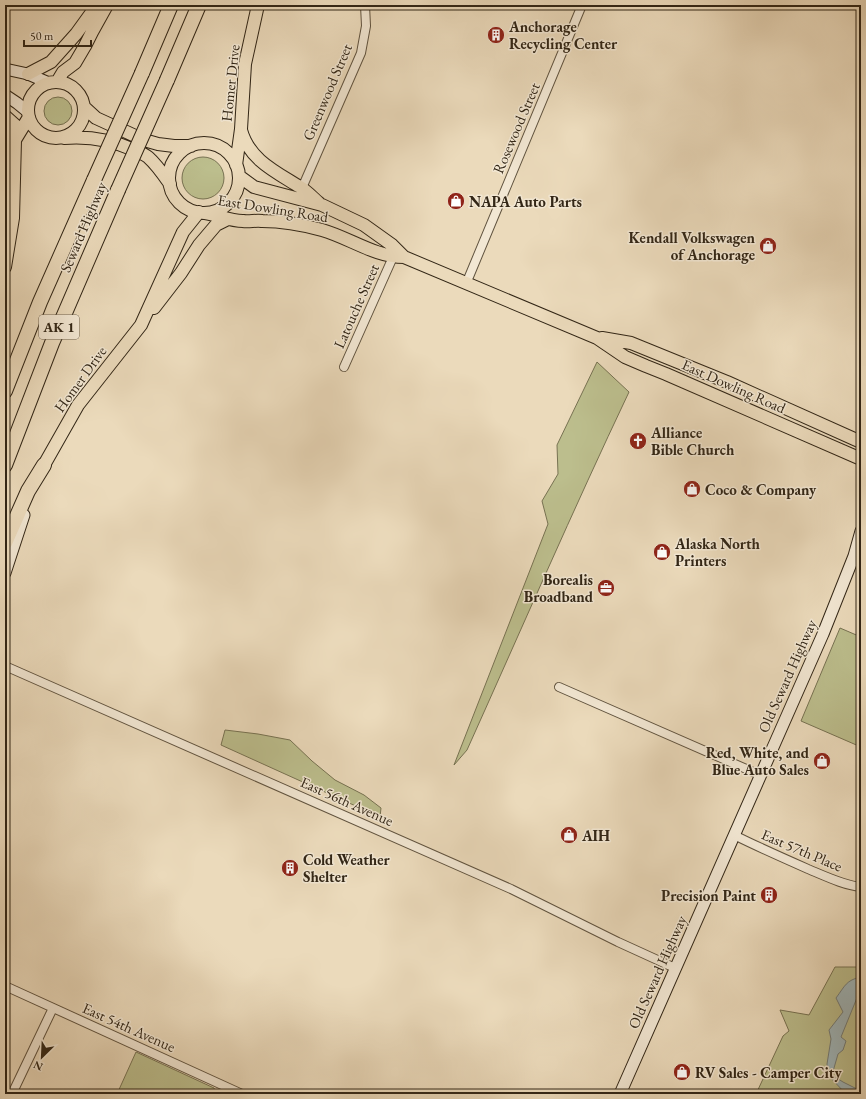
<svg xmlns="http://www.w3.org/2000/svg" width="866" height="1099" viewBox="0 0 866 1099" font-family="'EB Garamond',serif">
<rect width="100%" height="100%" fill="#ebdabb"/>
<filter id="stains"><feTurbulence type="fractalNoise" baseFrequency=".005" numOctaves="4"/><feColorMatrix values="0 0 0 0 .2 0 0 0 0 .09 0 0 0 0 .02 0 0 0 .5 -.17"/></filter>
<radialGradient id="worn" r=".72"><stop offset=".6" stop-color="#630" stop-opacity="0"/><stop offset="1" stop-color="#630" stop-opacity=".3"/></radialGradient>
<!-- green -->
<path fill="#bcbe8d" stroke="#777252" d="M44 111a14 14 0 1 1 28 0a14 14 0 1 1-28 0Z
M182 178a21 21 0 1 1 42 0a21 21 0 1 1-42 0Z
M597,362l32,30c-56,118 -108,238 -162,358l-13,15 94,-241 -6,-23 16,-27 -1,-29z
M840,628l21,9v110l-60,-26z
M225,730l33,4 32,6 22,21 23,19 29,15 17,13 -1,9 -159,-72z
M835,967h26v127h-105l27,-58 6,-5 -9,-21 29,5z
M136,1052l78,36 3,6h-100z"/>
<!-- water -->
<path fill="#9fb7bc" stroke="#737d7a" d="M861,977v11l-20,49 5,4 -3,9 -5,4 -6,21 11,7 18,9v3h-15l-18,-19 -1,-11 4,-25 -2,-9 14,-18 -7,-14c9,-12 10,-18 25,-21z"/>
<g fill="none" stroke-linecap="round" stroke-linejoin="round">
<defs>
<path id="street" d="M302,188l59,-135 5,-27 -1,-21
M466,284l116,-279
M344,367l49,-110
M5,666l506,223 107,53 57,26
M559,687l201,88
M734,835c24,12 49,23 74,34 17,7 35,16 53,18
M5,986l237,108
M12,1094l41,-86"/>
<path id="secondary" d="M5,69l23,5 21,9
M5,95l12,8 11,9
M5,573l19,-58
M620,1094l203,-460 31,-78 7,-25"/>
<path id="primary" d="M28,74l23,-12 25,-28 21,-29
M28 110a28 28 0 1 1 56 0a28 28 0 1 1-56 0Z
M57,82l6,-10 12,-9 10,-17 7,-14 15,-27
M84,107l12,11 48,22 14,4 16,2h17
M5,116l10,9v15
M241,130c8,30 35,42 59,57 7,4 13,11 19,16
M64,138c24,-2 48,2 70,12 5,2 10,4 14,7 9,8 15,17 22,27
M169 178a35 35 0 1 1 70 0a35 35 0 1 1-70 0Z
M236,165l5,-36 4,-65 13,-59
M239,176l15,11 68,18 42,20 28,20 12,12
M205,213c13,2 25,8 38,8 6,1 13,-1 19,0 19,0 42,4 60,9 28,8 53,27 82,27l193,81 28,19 21,9 20,8 195,85
M5,267l8,-49 2,-78 14,-23
M154,308l27,-35 18,-28 17,-20 12,-6
M602,338l29,5 96,39 134,60
M44,465l34,-60 63,-80 42,-93 16,-20"/>
<path id="highway" d="M142,73l29,-68
M167,80l32,-75
M5,391l35,-89 54,-122
M5,465l47,-122 66,-153
M5,543l23,-52 16,-26"/>
</defs>
<!-- street casing -->
<use href="#street" stroke="#60533f" stroke-width="10"/>
<!-- secondary casing -->
<use href="#secondary" stroke="#322616" stroke-width="13"/>
<!-- primary casing -->
<use href="#primary" stroke="#322616" stroke-width="14"/>
<!-- highway casing -->
<use href="#highway" stroke="#322616" stroke-width="16"/>
<!-- street -->
<use href="#street" stroke="#f2e7d3" stroke-width="8"/>
<!-- secondary -->
<use href="#secondary" stroke="#f2e7d3" stroke-width="11"/>
<!-- primary -->
<use href="#primary" stroke="#ebdabb" stroke-width="12"/>
<!-- highway -->
<use href="#highway" stroke="#ebdabb" stroke-width="14"/>
<defs>
<path id="highway-bridge" d="M94,180l48,-107
M118,190l49,-110"/>
</defs>
<!-- highway-bridge casing -->
<use href="#highway-bridge" stroke="#322616" stroke-width="16" stroke-linecap="butt"/>
<!-- highway-bridge -->
<use href="#highway-bridge" stroke="#ebdabb" stroke-width="14"/>
</g>
<!-- icons -->
<defs>
<symbol id="building-disc" viewBox="-11 -11 22 22"><circle r="9.5" fill="#8f2418" stroke="#f2e7d3"/><path d="M-4-6H4V6H1V3H-1V6H-4ZM-2.5-4.3h1.7v1.8h-1.7ZM.8-4.3h1.7v1.8H.8ZM-2.5-1h1.7V.8h-1.7ZM.8-1h1.7V.8H.8Z" fill="#fff"/></symbol>
<symbol id="shop-disc" viewBox="-11 -11 22 22"><circle r="9.5" fill="#8f2418" stroke="#f2e7d3"/><path d="M-5-2.5h2.3a2.7 3.5 0 0 1 5.4 0H5L5.5 6h-11ZM-1.5-2.5h3a1.5 2.3 0 0 0-3 0Z" fill="#fff"/></symbol>
<symbol id="church-disc" viewBox="-11 -11 22 22"><circle r="9.5" fill="#8f2418" stroke="#f2e7d3"/><path d="M-1.2-6h2.4v3.5h3.3v2.4h-3.3V6h-2.4V-.1h-3.3v-2.4h3.3Z" fill="#fff"/></symbol>
<symbol id="office-disc" viewBox="-11 -11 22 22"><circle r="9.5" fill="#8f2418" stroke="#f2e7d3"/><path d="M-6-3h4V-5.5h4V-3h4V5H-6ZM-1-4.5V-3h2v-1.5ZM-6 0V1H6V0Z" fill="#fff"/></symbol>
</defs>
<g fill-rule="evenodd">
<use href="#building-disc" x="486" y="25" width="20" height="20"/>
<use href="#shop-disc" x="446" y="191" width="20" height="20"/>
<use href="#shop-disc" x="758" y="236" width="20" height="20"/>
<use href="#church-disc" x="628" y="431" width="20" height="20"/>
<use href="#shop-disc" x="682" y="479" width="20" height="20"/>
<use href="#shop-disc" x="652" y="542" width="20" height="20"/>
<use href="#office-disc" x="596" y="578" width="20" height="20"/>
<use href="#shop-disc" x="812" y="751" width="20" height="20"/>
<use href="#shop-disc" x="559" y="825" width="20" height="20"/>
<use href="#building-disc" x="280" y="858" width="20" height="20"/>
<use href="#building-disc" x="759" y="885" width="20" height="20"/>
<use href="#shop-disc" x="672" y="1062" width="20" height="20"/>
</g>
<g text-anchor="middle" dominant-baseline="central" stroke-width="3" stroke-linejoin="round" paint-order="stroke">
<!-- shield labels -->
<rect fill="#f2e7d3" stroke="#6c604f" stroke-width="1" x="39" y="315" width="40" height="24" rx="3"/>
<g font-size="14" font-weight="bold" fill="#322616">
<text x="59" y="327">AK 1</text>
</g>
<!-- poi labels -->
<g font-size="15" font-weight="bold" fill="#322616" stroke="#f2e7d3" text-anchor="start">
<text x="509" y="26">Anchorage<tspan x="509" dy="17">Recycling Center</tspan></text>
<text x="469" y="201">NAPA Auto Parts</text>
<text x="755" y="237" text-anchor="end">Kendall Volkswagen<tspan x="755" dy="17">of Anchorage</tspan></text>
<text x="651" y="432">Alliance<tspan x="651" dy="17">Bible Church</tspan></text>
<text x="705" y="489">Coco &amp; Company</text>
<text x="675" y="543">Alaska North<tspan x="675" dy="17">Printers</tspan></text>
<text x="593" y="579" text-anchor="end">Borealis<tspan x="593" dy="17">Broadband</tspan></text>
<text x="809" y="752" text-anchor="end">Red, White, and<tspan x="809" dy="17">Blue Auto Sales</tspan></text>
<text x="582" y="835">AIH</text>
<text x="303" y="859">Cold Weather<tspan x="303" dy="17">Shelter</tspan></text>
<text x="756" y="895" text-anchor="end">Precision Paint</text>
<text x="695" y="1072">RV Sales - Camper City</text>
</g>
<!-- street labels -->
<g font-size="15" fill="#322616" stroke="#f2e7d3">
<text transform="translate(230 83) rotate(-84)">Homer Drive</text>
<text transform="translate(327 92) rotate(-67)">Greenwood Street</text>
<text transform="translate(516 128) rotate(-67)">Rosewood Street</text>
<text transform="translate(273 208) rotate(9)">East Dowling Road</text>
<text transform="translate(83 227) rotate(-67)">Seward Highway</text>
<text transform="translate(356 306) rotate(-66)">Latouche Street</text>
<text transform="translate(80 379) rotate(-54)">Homer Drive</text>
<text transform="translate(734 386) rotate(24)">East Dowling Road</text>
<text transform="translate(787 676) rotate(-66)">Old Seward Highway</text>
<text transform="translate(347 801) rotate(24)">East 56th Avenue</text>
<text transform="translate(802 850) rotate(23)">East 57th Place</text>
<text transform="translate(657 972) rotate(-66)">Old Seward Highway</text>
<text transform="translate(129 1027) rotate(24)">East 54th Avenue</text>
</g>
</g>
<!-- margin -->
<rect width="866" height="1099" fill="none" stroke="#ebdabb" stroke-width="20"/>
<rect x="6" y="6" width="854" height="1087" fill="none" stroke="#322616" stroke-width="2"/>
<rect x="10" y="10" width="846" height="1079" fill="none" stroke="#322616"/>
<!-- north arrow -->
<g transform="translate(42 1057) rotate(204)" stroke="#f2e7d3" stroke-width="3" paint-order="stroke">
<path d="M0-3L7 15L0 10L-7 15Z" fill="#322616"/>
<text y="-6" font-size="11" font-weight="bold" text-anchor="middle" fill="#322616">N</text>
</g>
<!-- scale -->
<path d="M24 40v6h67v-6" fill="none" stroke="#322616" stroke-width="2"/>
<text x="30" y="40" font-size="12" fill="#322616" stroke="#f2e7d3" stroke-width="3" paint-order="stroke">50 m</text>
<rect width="100%" height="100%" filter="url(#stains)"/>
<rect width="100%" height="100%" fill="url(#worn)"/>
</svg>
